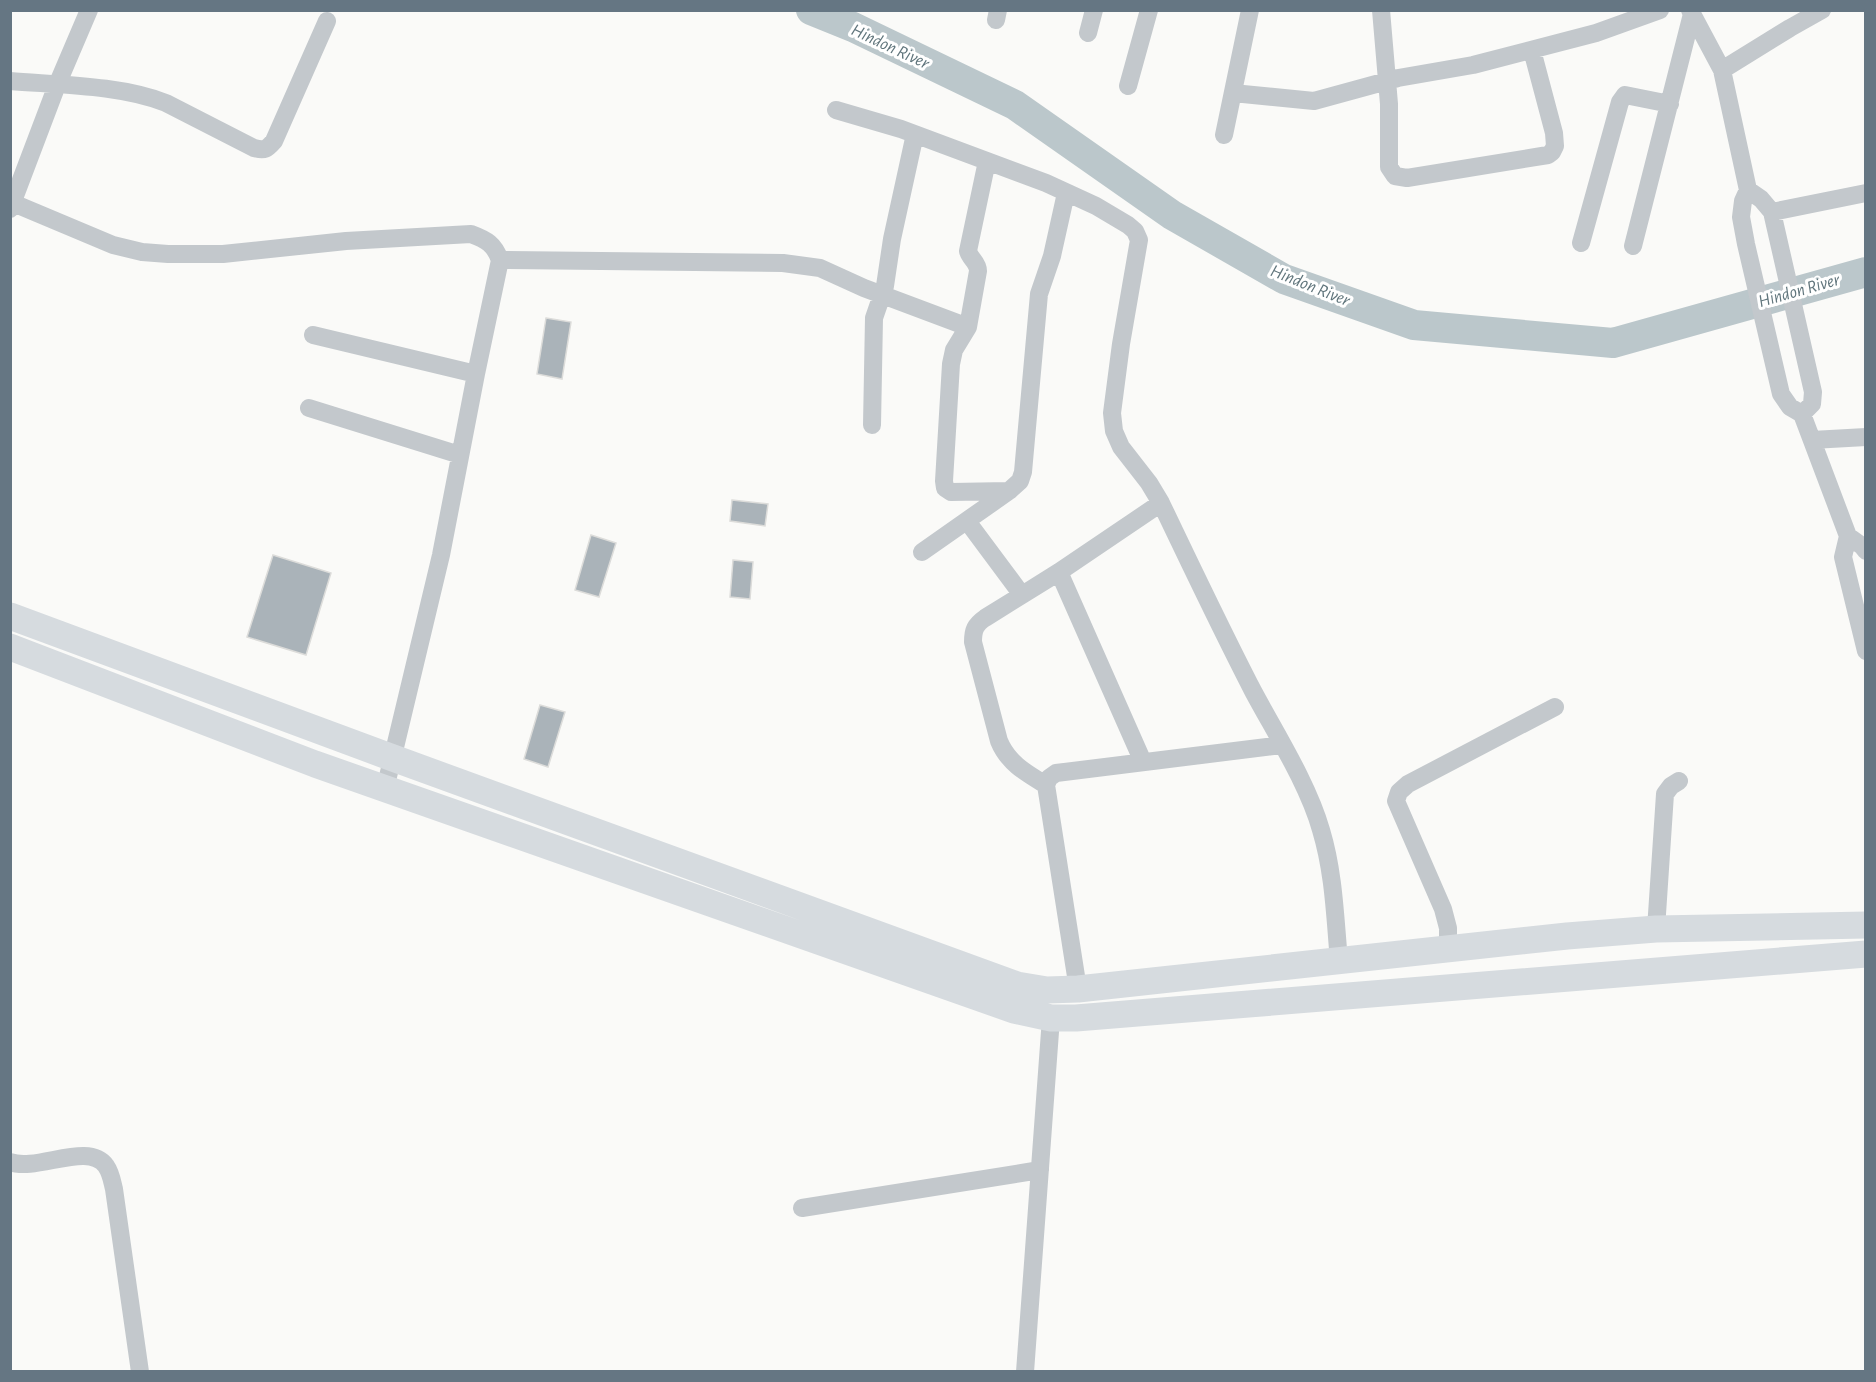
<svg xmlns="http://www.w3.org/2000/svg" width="1876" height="1382" viewBox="0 0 1876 1382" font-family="'Alegreya Sans',sans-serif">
<rect width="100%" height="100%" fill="#fafaf8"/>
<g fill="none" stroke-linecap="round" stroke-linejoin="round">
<!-- river -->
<path stroke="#bbc7cb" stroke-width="30" d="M811,10l42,17 162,78 157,110 112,64 130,46 199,18 253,-71"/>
</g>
<!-- building -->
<path fill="#aab3b9" stroke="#dcdcda" stroke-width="1.5" d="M546,318l25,4 -9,57 -25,-5z
M732,500l36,4 -3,22 -35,-5z
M591,535l25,8 -17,54 -24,-7z
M273,555l58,18 -25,82 -59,-18z
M733,560l20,2 -3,37 -20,-2z
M540,705l25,7 -17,55 -24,-8z"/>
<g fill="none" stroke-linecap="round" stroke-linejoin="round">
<!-- minor -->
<path stroke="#c3c8cc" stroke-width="18" d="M1381,10l8,94v63l6,9 12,2 141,-23 4,-3 3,-6 -1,-13 -22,-83
M1690,10l32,60 26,120 -5,11 -2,16 5,27 35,150 9,13 12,7 46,122 14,10 4,5
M996,20l2,-10
M1088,33l6,-23
M1722,70l68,-42 32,-18
M10,81c49,4 111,4 156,22l88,45c11,3 13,1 20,-7l53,-120
M1128,86l21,-76
M1233,93l81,8 84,-23 75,-13 123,-32 64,-23
M836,110l65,19 145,54 50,23 32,19 7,6 4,9 -18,104 -9,69 2,18 7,16 28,36 12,20c30,63 60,126 92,188 23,43 55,93 68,139 13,43 14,87 18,131
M1224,135l26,-125
M987,161l-19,90c2,8 10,11 10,20l-10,56 -14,23 -3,14 -7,117 1,7 6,4 58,-1
M1748,190l13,9 11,13 41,180 -1,12 -10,10
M13,203l100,42 29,7 26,2h55l123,-13 125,-7c16,6 23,10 29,26l-24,114 -35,181 -56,234
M10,209l47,-124 32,-75
M1772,212l94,-19
M1581,243l39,-141 5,-7 45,9
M1633,246l59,-232
M500,260l283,3 37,5 44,20 104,39
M313,335l163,39
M309,408l151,47
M872,425l2,-107 11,-32 7,-47 23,-105
M1812,440l54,-3
M967,521l55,74
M1848,536l-5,21 23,94
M922,552l87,-61 11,-10 3,-9 16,-178 13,-38 14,-63
M1059,572l84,190
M1046,785c-20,-12 -38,-22 -47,-44l-26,-99c0,-12 2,-17 12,-24l74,-46 102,-69
M1656,929l9,-135 6,-8 8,-5
M1448,949v-21l-5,-19 -47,-108 3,-9 9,-8 147,-77
M1078,989l-32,-204 3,-7 7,-5 226,-28
M10,1162c27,10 79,-21 96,4 5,7 6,15 8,23l26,183
M802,1208l238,-38
M1025,1372l26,-354"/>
<!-- highway -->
<path stroke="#d6dbdf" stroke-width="27" d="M10,616l383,142 624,227 30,5 31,-1 489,-53 89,-7 210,-4
M10,647l305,117 699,246 37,8h25l790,-64"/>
</g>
<g text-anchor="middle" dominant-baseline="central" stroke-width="6" stroke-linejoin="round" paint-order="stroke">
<!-- water labels -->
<g font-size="18" font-style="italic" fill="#60757c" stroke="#fff">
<text transform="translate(890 47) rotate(25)">Hindon River</text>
<text transform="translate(1310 286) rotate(22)">Hindon River</text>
<text transform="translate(1799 291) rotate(-16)">Hindon River</text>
</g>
</g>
<!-- border -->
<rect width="1876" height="1382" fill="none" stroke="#657683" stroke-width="24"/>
</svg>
